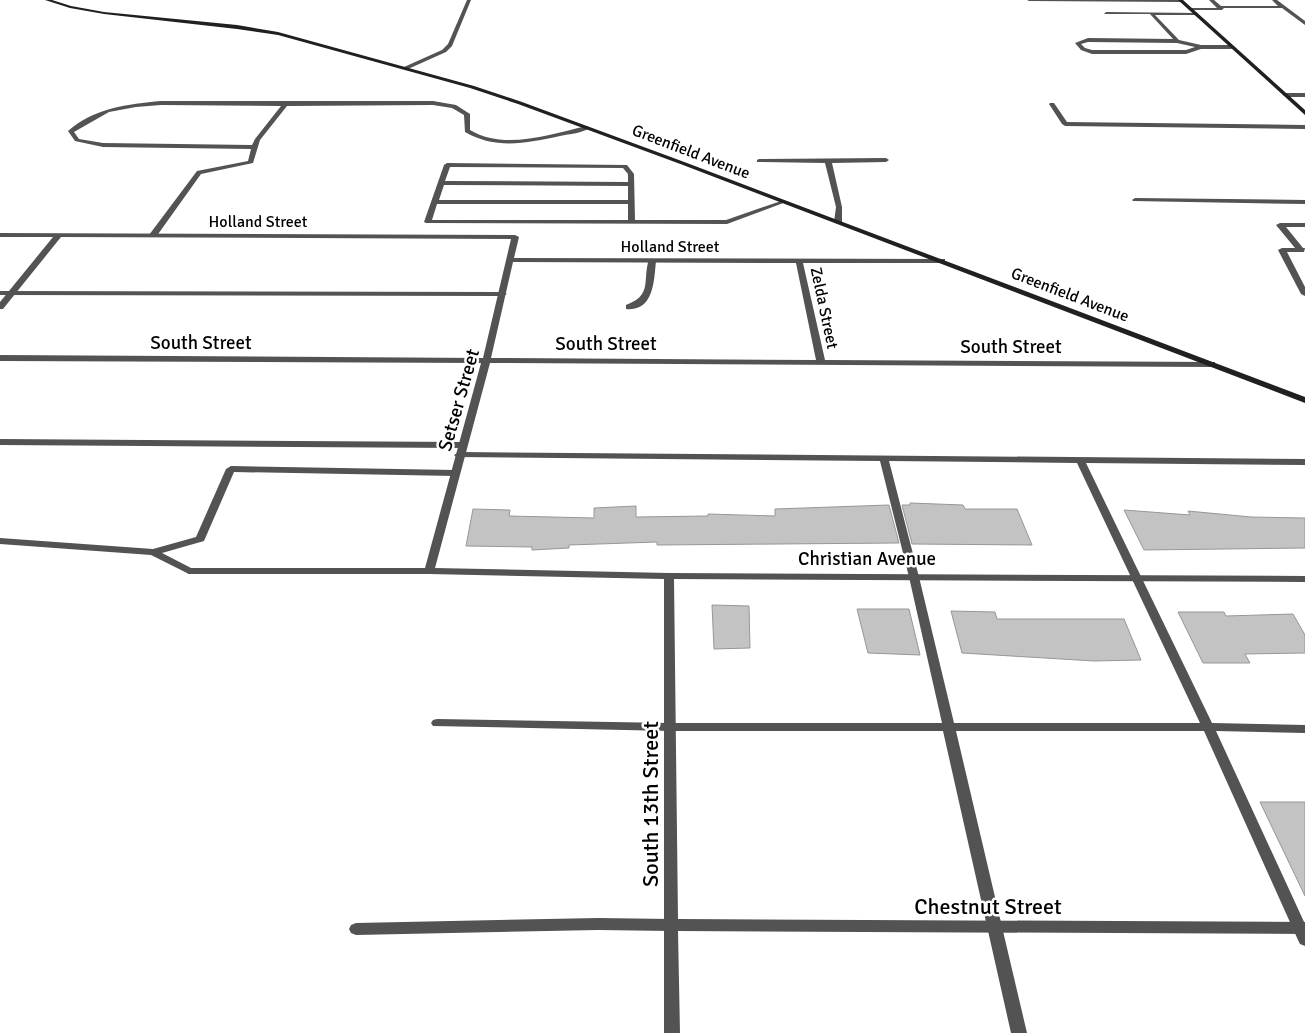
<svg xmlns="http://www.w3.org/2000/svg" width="1305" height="1033" viewBox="0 0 1305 1033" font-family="Signika,sans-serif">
<rect width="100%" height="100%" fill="#fff"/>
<!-- building -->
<path fill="#c3c3c3" stroke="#979797" d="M910,503l53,2 2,4h52l15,36 -120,-1 -10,-39h8z
M889,505l10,38 -242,2v-3l-88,3v3l-37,2v-3l-66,-1 7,-37 37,1 -1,6 85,2v-10l42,-2v11l72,-1v-2l67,2v-7z
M1124,510l66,5 -2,-4 63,6 54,1v30l-161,2z
M712,605l37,1 1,42 -36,1z
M857,609h52l11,46 -52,-2z
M951,611l44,1 2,7h127l17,41 -47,1 -132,-8z
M1178,612h46l2,4 67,-2 12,21v18l-60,1 5,9h-47z
M1260,802h45v94z"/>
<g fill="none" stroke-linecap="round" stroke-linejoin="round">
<!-- service -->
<path fill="#535353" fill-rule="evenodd" d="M1027,0h156v1l-2,1 -152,-1z
M1209,0h5l7,6h57l-6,-6h5l28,21v4l-23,-17h-58l-2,2h-32l-2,-1 2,-1h27z
M1106,12l92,1 -2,2h-41l24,25 22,5h30l3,2 -3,2h-30l-15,5h-94l-11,-4 -6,-7 13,-5 85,1 -23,-25h-46zM1088,42l89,1 18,4 -9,3h-94l-7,-2 -4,-4z
M161,101h272l23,4 14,9v16c35,21 80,4 117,-4l3,2c-8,5 -20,6 -30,8 -33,7 -64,14 -95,-4l-1,-17 -12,-7 -19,-3 -146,1 -27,34 -7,23 -52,11 -45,63h-3l-4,-2 48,-64 51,-10 3,-12 -148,-2 -28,-6 -7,-10c26,-23 60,-27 93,-30zM161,105l120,1 -26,33 -3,6 -149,-2 -24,-4 -5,-7 35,-20 27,-5z
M1050,103h4l13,19 238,3v4l-240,-3 -3,-2 -13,-20z
M759,159l127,-1 3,2 -3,2 -54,1 10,44v15l-4,2 -4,-2 2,-15 -11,-44 -68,-1v-2z
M447,163l180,2 7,9 1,46h91l55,-19 5,1 -59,22 -301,-1 -2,-1 20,-57zM450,167l173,1 5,6v8l-183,-1zM444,185l184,1v14h-189zM437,204h191v16h-196z
M1135,198l170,2v4l-172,-3 -1,-1z
M1305,223v4h-19l17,21h2l-1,4h-17l18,35v9l-4,-2 -23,-44 4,-2h13l-19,-23 4,-2z
M649,259h6l1,2c-2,19 -2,51 -30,48v-4c27,-10 16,-24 23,-46z
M0,291l503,1 4,2 -4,2 -503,-1z
M0,439l463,3 5,3 -5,3 -463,-3z
M459,452l846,7v6l-219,-2 126,260 93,2v8l-89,-2 89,193v22l-5,-2 -2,-4 -94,-209h-248l71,302h-16l-68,-302h-272l-238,-5 -2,-3 2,-3 4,-1 234,4h271l-33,-146 -29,-116 -424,-4 -2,-2zM889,461l188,2 123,260h-246l-35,-146z
M231,466l224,4 5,3 -5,3 -221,-4 -30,69 -42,12 31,16 1,2 -5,3 -38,-19 -151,-11v-6l153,11 43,-12 30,-68z
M598,918l73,1 5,2 2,4 -2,4 -5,2 -73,-1 -242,5 -5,-2 -2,-4 2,-4 5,-2z"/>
<!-- minor -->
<path fill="#535353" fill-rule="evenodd" d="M467,0h4l-19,46 -6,6 -38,17h-4v-2l38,-17 6,-6z
M1305,93v4h-19l-3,-2 3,-2z
M0,233l515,2 4,2 -5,21 428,1h3v4h-142l22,97 390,2v4l-3,1 -722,-4 -55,205 234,5 636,3v6l-631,-3 4,340 627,3v12l-627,-3 2,102h-16v-454l-235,-5h-240l-5,-3 5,-3h236l56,-205 -481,-2v-6l483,3 28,-119 -450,-2 -58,72h-3v-7l53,-65h-53zM513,262l283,1 20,97 -325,-2z"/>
<!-- secondary -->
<path fill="#202020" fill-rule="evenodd" d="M45,0h7l19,6 33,6 133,13 41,7 196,54 48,16 165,61 618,234v6l-622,-238 -165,-61 -48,-16 -192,-53 -41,-6 -133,-15 -34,-6z
M1178,0h5l122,110v5z"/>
</g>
<g text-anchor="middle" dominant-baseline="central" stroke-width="5" stroke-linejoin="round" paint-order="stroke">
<!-- far-street labels -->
<g font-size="16" fill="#000" stroke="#fff">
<text transform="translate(691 152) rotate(21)">Greenfield Avenue</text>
<text x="258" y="222">Holland Street</text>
<text x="670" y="247">Holland Street</text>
<text transform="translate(1070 295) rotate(21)">Greenfield Avenue</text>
<text transform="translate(824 308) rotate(78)">Zelda Street</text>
</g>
<!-- street labels -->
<g font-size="19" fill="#000" stroke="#fff">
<text x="201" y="343">South Street</text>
<text x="606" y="344">South Street</text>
<text x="1011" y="347">South Street</text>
<text transform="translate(459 400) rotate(-74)">Setser Street</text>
<text x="867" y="559">Christian Avenue</text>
</g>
<!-- near-street labels -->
<g font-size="22" fill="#000" stroke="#fff">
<text transform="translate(650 804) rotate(-90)">South 13th Street</text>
<text x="988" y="906">Chestnut Street</text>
</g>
</g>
</svg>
